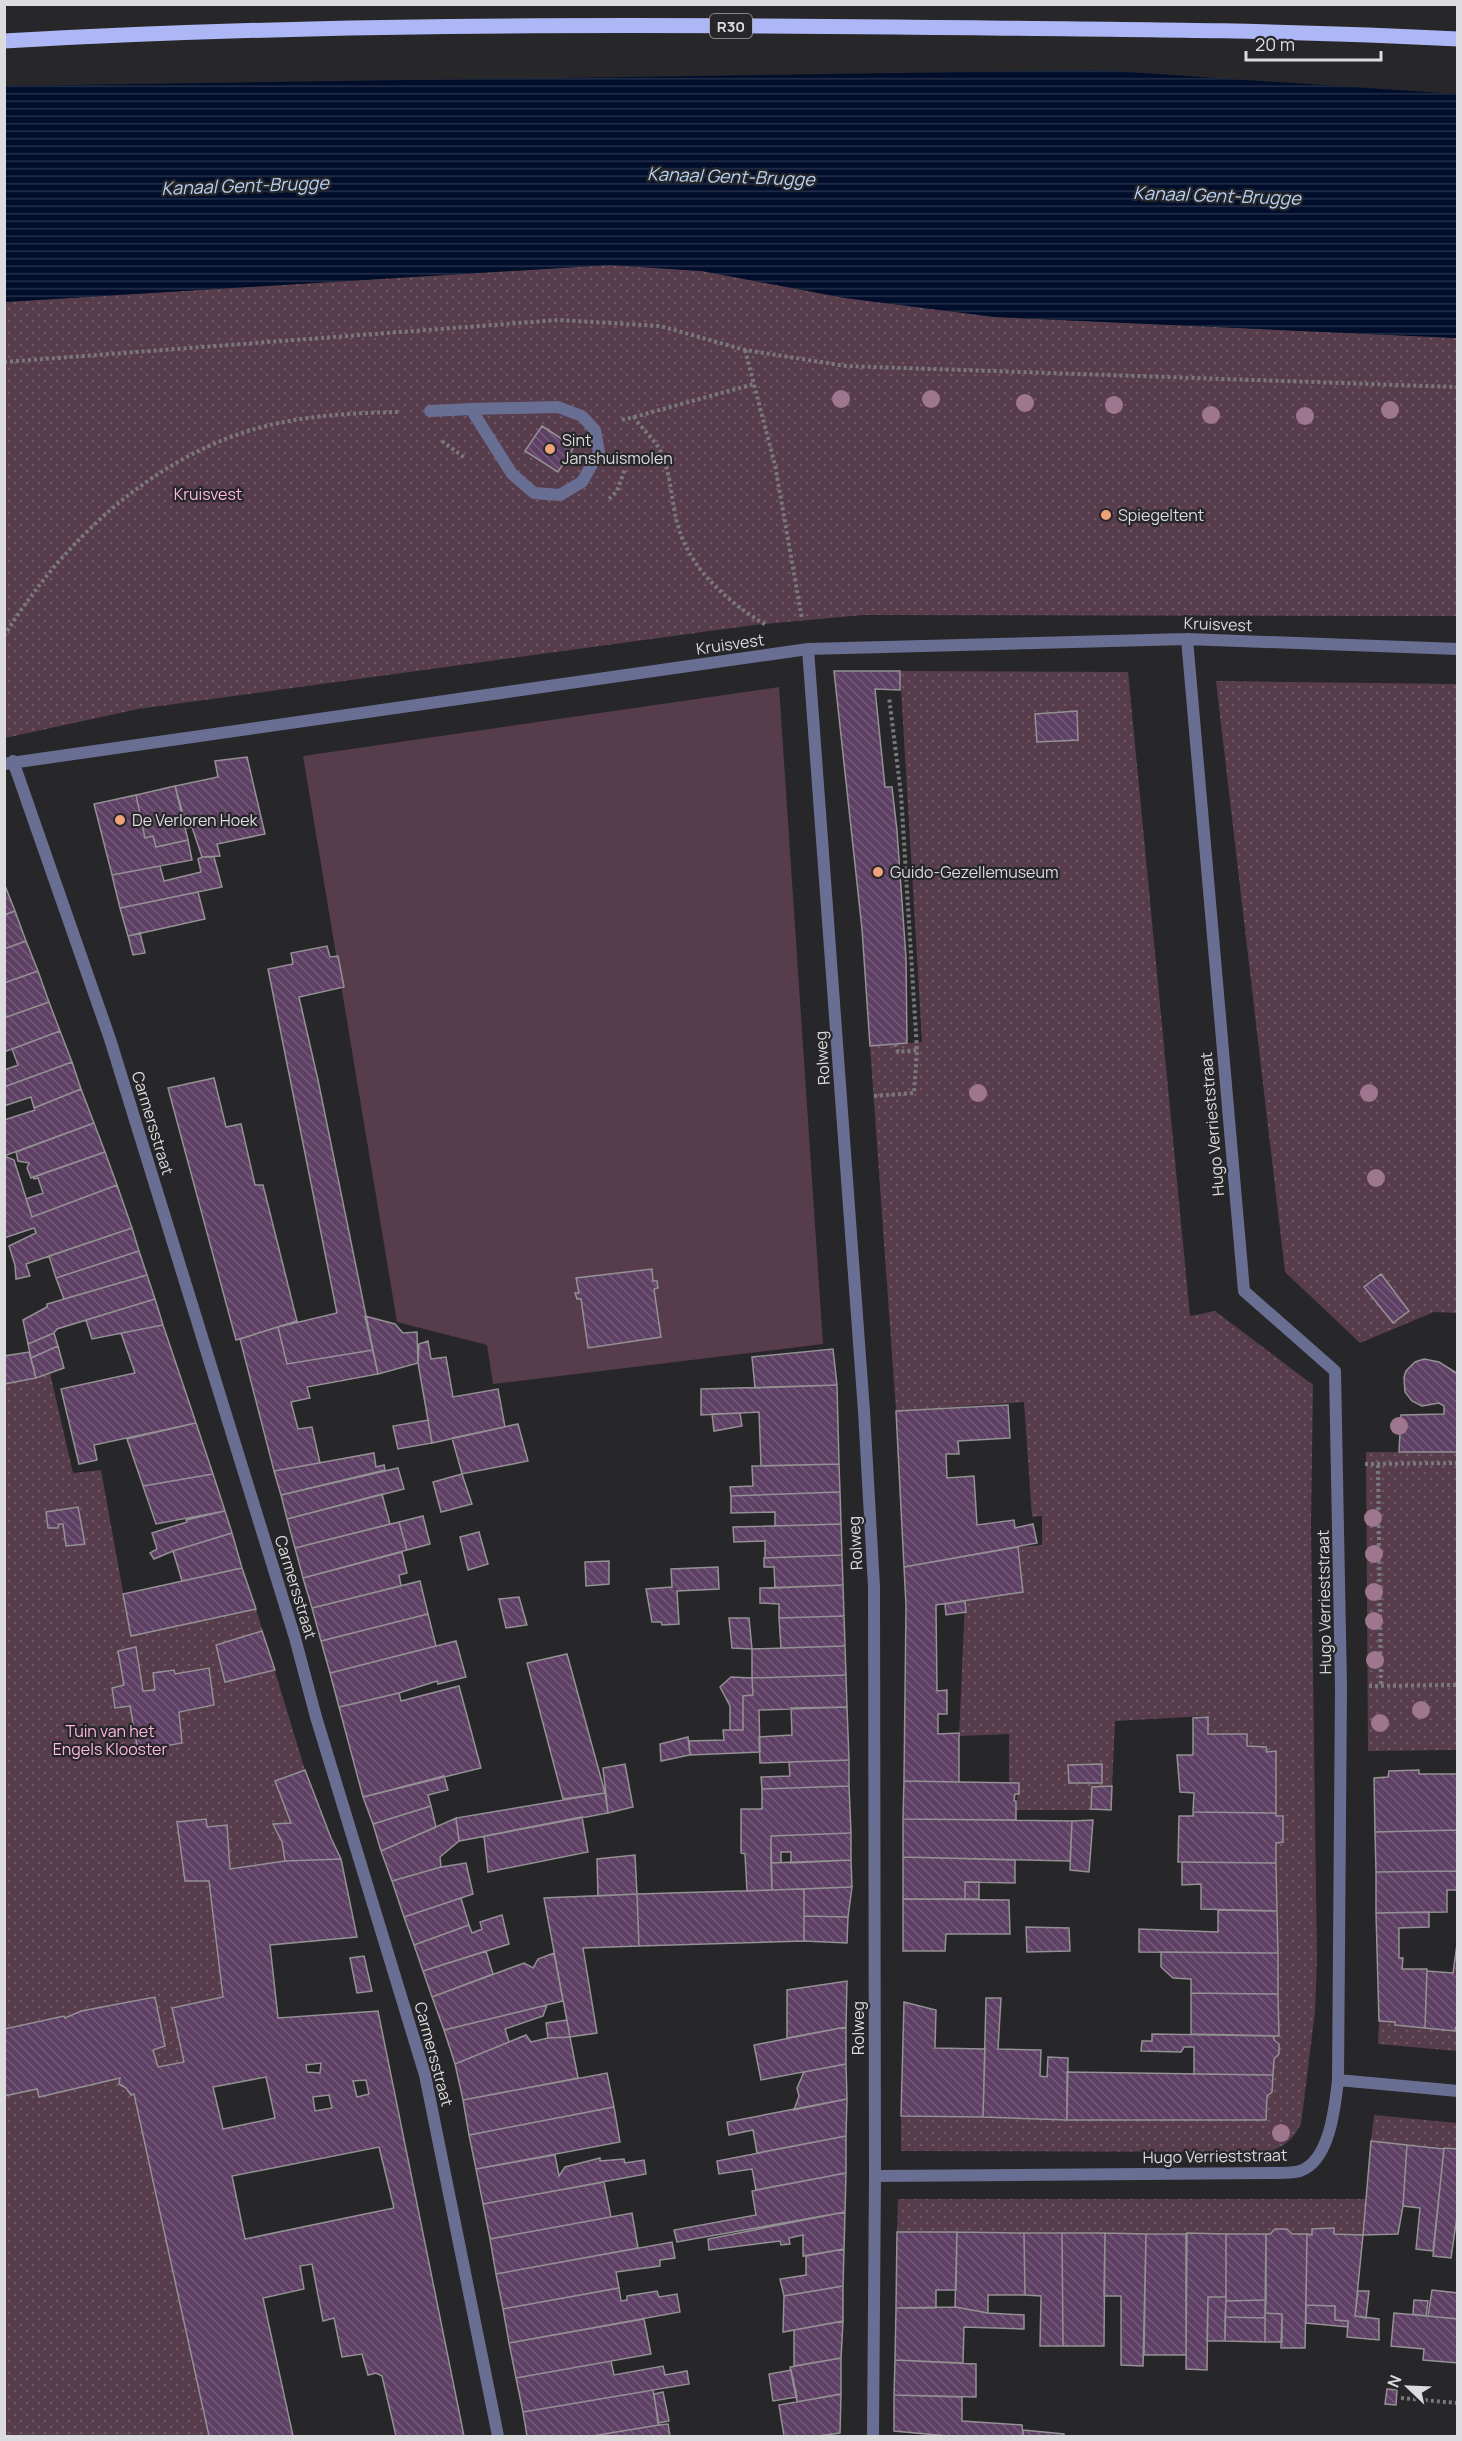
<svg xmlns="http://www.w3.org/2000/svg" width="1462" height="2441" viewBox="0 0 1462 2441" font-family="Manrope,sans-serif">
<defs>
<pattern id="park-dots" width="8" height="8" patternUnits="userSpaceOnUse" patternTransform="scale(1.5)"><rect width="8" height="8" fill="#573c4c"/><path d="M2 2h.1M6 6h.1" fill="none" stroke="#6f5865" stroke-width="1.8" stroke-linecap="round"/></pattern>
<pattern id="water-rules" width="6" height="5" patternUnits="userSpaceOnUse" patternTransform="scale(1.5)"><rect width="6" height="5" fill="#000d2b"/><path d="M0 2.5h6" fill="none" stroke="#253049"/></pattern>
<pattern id="building-back-hatch" width="6" height="6" patternUnits="userSpaceOnUse" patternTransform="scale(1.5)"><rect width="6" height="6" fill="#5e4064"/><path d="M-1 5l2 2M0 0l6 6M5-1l2 2" fill="none" stroke="#745b7a"/></pattern>
</defs>
<rect width="100%" height="100%" fill="#272629"/>
<!-- park -->
<path fill="url(#park-dots)" d="M609,265l93,6 143,27 150,19 462,21v278l-594,-1 -109,10 -616,84 -133,29v-436z
M900,671l228,1 62,644 25,-5 98,74 -2,140 6,436 -2,51 -14,112c-9,16 -15,22 -33,28l-367,-1v-35l365,4 1,-24 5,-4 2,-33 5,-5v-10l-5,-4v-4l5,-1 -3,-192 7,-27h-7v-65l-9,1 -1,-5 -19,-1 -1,-12h-38l-1,-18 -92,5 -4,89h-95l3,-27 -10,-1v-48l-50,2 6,-135 58,-9 -5,-45 24,-2v-29l-10,1 -8,-115 -128,9 -26,-365 52,-4z
M1216,681l241,3v629l-23,-1 -74,31 -75,-71z
M50,1373l23,100 28,-3 30,166 125,-27 49,161 -30,11 16,42 -17,1 8,18 3,19 -55,8 -3,-44 -20,2 -1,-8 -29,4 8,58h24l14,116 -50,11 11,54 -26,5 -5,-17 12,-4 -11,-49 -73,14 -16,7 -1,-2 -59,13v-645z
M1366,1452h91v298l-89,1z
M1379,2021l16,1v3l60,6 1,-4h1v24l-79,-7z
M120,2078l-1,6 7,4 5,7 3,-1 75,342h-204l-1,-340 33,-7 2,8z
M1374,2115l83,8v26l-86,-8z
M898,2199h468l-3,36 -29,-1v-6l-21,1 -1,6 -20,-1 -5,-5h-12l-5,5 -373,-2z"/>
<!-- pitch -->
<path fill="#573c4c" d="M779,687l44,657 -330,40 -6,-39 -90,-23 -94,-566z"/>
<!-- water -->
<path fill="url(#water-rules)" d="M1098,70l359,24v244l-462,-21 -150,-19 -143,-27 -93,-6 -604,37v-216z"/>
<!-- building -->
<path fill="url(#building-back-hatch)" stroke="#949194" stroke-width="1.5" fill-rule="evenodd" d="M542,426l32,21 -16,25 -33,-21z
M834,671h66v19l-25,-1 10,98h7l5,44 9,127 1,85 -37,3 -8,-117z
M1077,711l1,29 -41,2 -2,-28z
M247,757l18,77 -48,10 3,12 -18,1 -10,-30 -5,1 -12,-42 43,-9 -3,-16z
M175,786l13,54 -32,7 -3,-11 -8,2 -9,-43z
M136,795l9,43 8,-2 3,11 32,-7 4,20 -80,15 -18,-71z
M202,857h12l8,30 -102,21 -8,-33 48,-9 4,15 37,-9 -3,-13z
M4,883l11,28 -11,4z
M198,892l7,27 -77,17 -8,-28z
M15,911l11,30 -22,8v-34z
M140,933l5,20 -12,2 -5,-19z
M26,941l12,30 -34,12v-34z
M327,946l3,11 8,-1 6,31 -45,10 19,83 55,270 -86,14 -9,-37 59,-14 -69,-344 25,-5 -2,-11z
M38,971l11,31 -45,16v-35z
M49,1002l11,29 -56,21v-34z
M60,1031l12,31 -68,25v-17l14,-5 -6,-16z
M72,1062l9,27 -47,19 -3,-11 -27,9v-19z
M214,1078l12,49 15,-3 14,61h8l34,136 -61,19 -68,-252z
M81,1089l13,34 -90,33v-36l31,-10 -1,-2z
M94,1123l11,29 -74,26 -4,-10 2,-5 -11,-2 -2,-9z
M105,1152l12,33 -85,32 -6,-18 17,-6 -5,-15 -4,1 -1,-2z
M4,1156l10,4 18,57 85,-32 15,43 -106,36 4,12 -14,3 -1,-14 -6,-19 27,-13 -2,-5 -30,10z
M132,1228l7,23 -83,27 -7,-22z
M139,1251l8,24 -83,24 -8,-21z
M652,1269l1,12h4l1,7 -4,1 7,48 -73,11 -7,-49h-4l-2,-6h4l-3,-15z
M1381,1274l28,37 -16,12 -29,-36z
M147,1275l8,24 -98,30 -3,4 -26,11 -5,-24 24,-13v-3z
M155,1299l8,26 -71,14 -6,-19z
M365,1316l30,8 8,9 14,-1 1,31 -40,11z
M163,1325l33,98 -102,22 3,15 -18,4 -18,-75 74,-16 -14,-40z
M278,1327l9,37 86,-14 5,24 -71,13 3,11 -19,4 7,27 14,-2 8,36 -46,8 -34,-132z
M54,1333l4,13 -27,12 -3,-14z
M428,1341l3,18 15,-2 7,40 45,-8 7,38 -73,16 -14,-80 1,-19z
M58,1346l6,22 -28,10 -5,-20z
M833,1349l4,36 -82,3 -3,-31z
M29,1352l7,26 -32,6v-28z
M1424,1359l15,3 19,12v78h-59l2,-37 43,-1v-8l-5,-3 -17,3 -10,-5 -7,-9 -1,-15 2,-6 9,-9z
M837,1385l2,79 -78,2 -2,-54 -58,3v-26z
M1008,1405l2,33 -52,3 1,13h-13l1,24 27,-2 3,49 37,-5 1,8 18,-4 4,19 -133,24 -8,-156z
M740,1413l2,13 -28,5 -2,-17z
M428,1420l4,23 -34,6 -5,-23z
M196,1423l17,51 -70,12 -16,-47z
M518,1424l10,37 -66,13 -10,-36z
M374,1453l2,14 8,-2 1,5 -104,25 -7,-24z
M839,1464l1,28 -109,4 -1,-9 23,-1 -1,-20z
M398,1468l6,21 -117,30 -6,-24z
M213,1474l12,37 -69,13 -13,-38z
M462,1474l10,30 -31,8 -8,-30z
M840,1492l1,32 -66,2v-14l-44,1v-17z
M382,1494l8,30 -95,24 -8,-29z
M78,1507l7,37 -19,2 -3,-22h-4l-1,4h-10l-2,-16z
M225,1511l7,22 -59,18 -19,8 -4,-6 7,-4 -5,-16 35,-11 -1,-2z
M423,1516l7,28 -23,6 -8,-28z
M399,1522l8,28 -104,28 -8,-30z
M841,1524l1,31 -77,3v-17l-31,1 -1,-15z
M479,1532l9,32 -20,6 -8,-33z
M232,1533l10,35 -60,13 -9,-30z
M1018,1547l5,45 -87,13 1,86 10,-1v24h-9v20l21,-1v49l-55,-1 2,-176 -2,-38z
M402,1552l5,21 -8,2 2,11 -89,22 -9,-30z
M842,1555l1,30 -68,3 -1,-21h-10v-9z
M609,1561v23l-23,2 -1,-24z
M718,1567l1,22 -42,2 2,33 -17,1 -1,-3h-9l-6,-33 26,-2 -1,-18z
M242,1568l14,41 -125,27 -8,-42z
M420,1581l8,33 -107,27 -9,-33z
M843,1585l1,31 -65,2v-14l-19,-1v-15z
M519,1597l8,28 -21,3 -7,-29z
M965,1601l1,11 -20,3 -1,-11z
M428,1614l8,32 -106,27 -9,-32z
M844,1616l1,30 -64,2 -2,-30z
M729,1618h20l3,31 -20,-1z
M262,1631l13,39 -50,12 -9,-37z
M456,1641l10,36 -28,7 -1,-3 -38,12 -60,14 -9,-34z
M845,1646l1,29 -94,3v-29z
M136,1647l7,44 12,-1 -2,-17 21,-3 1,4 34,-6 5,37 -35,7 3,31 -44,8 -8,-45 -15,2 -3,-20 12,-3 -6,-34z
M567,1654l38,139 -42,6 -36,-136z
M846,1675l1,32 -88,3 1,42 -70,3 -1,-14 35,-1 -1,-10h20v-34l10,-1 -1,-17z
M731,1677l21,1 1,17 -10,1v34h-13v-24l-10,-19z
M459,1686l22,82 -118,29 -24,-90 60,-14 2,8z
M847,1707l2,53 -89,3 -1,-26 33,-2 -1,-27z
M1208,1717v17h39v12l19,1 1,5 9,-1v62l-83,-1 1,-19 -14,-1 -3,-37h16v-37z
M688,1737l2,18 -29,6 -1,-17z
M849,1760v26l-87,3 -1,-12 29,-1 -1,-14z
M625,1764l8,43 -25,6 -5,-45z
M1102,1764v19h-33l-1,-18z
M305,1770l26,68 10,21 -56,2 -3,-19 -9,-18 18,-1 -16,-42z
M1419,1770v4h39v56l-83,2 -1,-54 14,-1 1,-6z
M444,1776l4,14 -20,5 3,11 -58,18 -10,-27z
M904,1781l115,2v11h-4l-1,7h2v19l-113,-1z
M849,1786l2,47 -80,3 1,54 -25,1 -2,-37 -4,-1v-44h21v-20z
M1112,1786l-1,24 -20,-1 1,-22z
M605,1793l3,20 -149,28 -3,-23z
M431,1806l5,21 -55,24 -8,-27z
M1193,1812l83,1v3h7v26l-7,1v20l-98,-1 1,-46h14z
M582,1817l6,35 -100,20 -4,-36z
M456,1818l3,23 -19,16 1,10 -49,14 -11,-30z
M206,1819l1,8 20,-2 3,44 55,-8 56,-2 16,78 -87,8 8,73 100,-7 86,425h-68l-14,-60 -6,-3 -8,2 -6,-21 -20,3 -8,-39 -11,3 -11,-57 -12,2 4,23 -41,9 30,138h-84l-75,-342 -3,1 -5,-7 -7,-4 1,-6 -81,19 -2,-8 -33,7v-67l60,-13 1,2 16,-7 74,-14 10,49 -12,4 5,17 26,-5 -12,-54 51,-11 -14,-116h-24l-8,-59zM321,2063l-1,10 -13,-1 -1,-7zM266,2077l9,41 -52,11 -10,-42zM366,2080l3,14 -12,3 -4,-16zM329,2095l3,13 -17,3 -2,-14zM379,2147l15,61 -149,31 -13,-63z
M903,1819l169,2 -2,40 -167,-4z
M1093,1820l-4,52 -19,-2 2,-49z
M1458,1830v41l-82,1 -1,-40z
M851,1833v27l-60,3v-11h-10v11h-10v-27z
M635,1855l2,39 -39,2 -1,-37z
M903,1857l112,3v23l-50,-1v17h-62z
M851,1860l1,27 -80,3 -1,-27z
M1182,1862l94,1 1,48 -76,-2v-25l-19,1z
M466,1863l7,31 -69,23 -12,-36 49,-14z
M1458,1871v19h-11v22l-71,1v-41z
M965,1882h14v17h-14z
M852,1887l-4,30 -44,-1v-27z
M804,1889v52l-165,5 -2,-52z
M637,1894l2,52 -56,2 14,85 -27,4 -26,-139z
M461,1898l8,27 -55,20 -10,-28z
M903,1899l106,1 1,34h-64l-1,17h-42z
M1218,1910l59,1 1,42 -139,-1v-23l79,3z
M1429,1912v15l-30,1v30h4l-1,11h25l-2,59 -30,-3v-3l-16,-1 -3,-108z
M502,1915l7,29 -86,27 -9,-26 55,-20 3,8 10,-4 -2,-7z
M804,1916l44,1 -1,26 -43,-2z
M1026,1927l43,1 1,23 -43,1z
M1458,1937v90h-2l-1,4 -30,-3 2,-57 26,2z
M486,1951l7,23 -61,23 -9,-26z
M1161,1952l117,1v41l-87,-1v-14l-18,-1 -12,-11z
M554,1953l9,48 -119,29 -12,-33 92,-34 9,5 5,-9z
M364,1956l8,35 -15,2 -7,-35z
M847,1981l-1,46 -59,11v-48z
M1191,1993l87,1 1,42 -88,-2z
M986,1998h15l-3,51 43,1 -1,26 7,1 1,-20 20,1 -1,62 -84,-3z
M904,2002l32,8 -1,38 50,1 -2,68 -82,-1z
M547,2005l-4,11 -38,13 4,13 -54,22 -11,-34z
M567,2020l3,17 -22,1 -2,-15z
M846,2027v37l-85,16 -7,-35z
M1152,2034l122,2v4l5,4v10l-5,5 -1,16 -79,-1v-27h-10l-3,5 -40,-1 1,-10h10z
M526,2035l5,7 17,-4 22,-1 8,41 -115,22 -8,-36z
M846,2064l1,35 -53,11 5,-14 -2,-8 7,-16z
M1067,2072l206,3 -1,17 -5,4 -1,24h-199z
M607,2073l7,34 -145,28 -6,-35z
M847,2099l-1,37 -89,17 -4,-23 -24,5 -2,-13z
M614,2107l6,35 -144,27 -7,-34z
M846,2136v37l-90,17 -4,-21 -33,5 -2,-13z
M1371,2141l36,4 -4,61 -5,28 -35,1z
M1407,2145l37,4 -11,102 -17,-2 4,-41 -17,-2z
M1444,2148l14,1v61l-7,48 -18,-2z
M555,2155l4,21 6,-9 35,-9v3l24,-2 1,4 19,-3 2,14 -163,30 -7,-35z
M846,2173l-1,39 -168,30 -3,-12 82,-15 -4,-24z
M604,2182l7,35 -121,22 -7,-35z
M845,2212l-1,37 -41,7v-21l-14,3 1,6 -9,1 -1,-4 -71,9 -1,-11z
M632,2213l6,35 -142,26 -6,-35z
M1334,2228v6l29,1 -8,81 24,3v21l-32,-3 1,-16 -13,-1v-14l-29,-1 1,-71 5,1v-6z
M1275,2229h12l5,5h15l-2,114h-24l1,-34 -17,-1 1,-79h4z
M897,2232h60l-1,58h-20v18h-40z
M957,2232l67,1 1,62h-37v18l-33,-6z
M1024,2233h38l1,113h-23l1,-50 -16,-1z
M1062,2233h43l-1,113h-41z
M1105,2233l41,1 -3,132 -22,-1v-69h-17z
M1187,2233l39,1v63h-18l-1,73 -21,-1z
M1146,2234h40v121h-42z
M1226,2234h40v66l-40,1z
M672,2242l3,16 -15,2v6l-44,6 3,16 -116,21 -7,-35z
M844,2249l-1,37 -59,10 -4,-17 26,-4v-19z
M843,2286v35l-60,11 1,-36z
M619,2288l2,13 6,-1v-4l30,-5 2,6 18,-3 3,18 -171,31 -6,-34z
M1432,2290l26,3v26l-30,-3z
M1358,2291h11l-3,27 -11,-2z
M1208,2297h18l-1,44h-18z
M1266,2300l-1,18 -40,-1 1,-16z
M1414,2300l14,1 -2,15 -13,-2z
M1306,2305l29,1v14l13,1v6l-42,-4z
M955,2307l33,6 36,2v14l-60,-2 -1,36 -68,-3 1,-52z
M1265,2313l17,1v28h-17z
M1394,2313l64,6v44l-35,-3 1,-11 -33,-3z
M1225,2317l40,1v24l-40,-1z
M644,2319l7,35 -135,24 -7,-35z
M843,2321l-2,37 -47,8v-36z
M841,2358v36l-44,8 -7,-35z
M895,2360l81,4v33l-82,-2z
M611,2361l3,14 49,-9 2,9 22,-4 2,13 -166,28 -7,-34z
M791,2370l6,27 -24,4 -4,-27z
M1387,2389l10,1 -1,15 -11,-1z
M653,2390l6,35 -67,11h-65l-4,-24z
M663,2392l6,29 -11,2 -4,-29z
M841,2394l-1,39 -22,3h-34l-5,-31z
M894,2395l68,2v24l60,4 1,11h-75l-54,-5z
M668,2424l2,12h-78l67,-11z
M1023,2430l41,4v2h-41z"/>
<g fill="none" stroke-linecap="round" stroke-linejoin="round">
<!-- path -->
<path stroke="#79797b" stroke-width="4" stroke-dasharray="3 3" stroke-linecap="butt" d="M745,350l30,115 27,154
M4,362l555,-42 101,6 85,24 101,16 612,21
M634,417l120,-33
M622,420l12,-3c8,12 19,21 26,33 10,19 11,47 16,68 10,48 50,83 90,107
M442,441l23,17
M609,499l8,-8 8,-22
M4,636c54,-87 136,-168 235,-202 52,-18 107,-21 162,-22
M895,1044l3,8 19,-2
M874,1096l40,-3 3,-43 -16,-256 -12,-97
M1365,1464l93,-1
M1378,1465l3,221
M1369,1686l89,-1
M1401,2398l57,5"/>
<!-- lane -->
<path stroke="#696e93" stroke-width="12" d="M430,411l41,-2 87,-2 24,9 13,14 4,22 -17,30 -22,13 -26,-2 -22,-19 -41,-65"/>
<!-- street -->
<path stroke="#696e93" stroke-width="12" d="M808,649l56,762 10,176 1,589 -2,260
M13,761l97,278 185,599 21,79 109,358 73,361
M4,764l804,-115 379,-10 271,10
M1338,2080l120,11
M875,2176l401,-3c8,0 17,0 24,-2 30,-10 35,-65 38,-91l3,-393 -6,-316 -91,-80 -57,-652"/>
<!-- primary -->
<path stroke="#aeb7f5" stroke-width="15" d="M4,41c297,-17 594,-17 891,-14 188,2 375,2 563,12"/>
</g>
<!-- trees -->
<g fill="#9e768e">
<circle cx="841" cy="399" r="9"/>
<circle cx="931" cy="399" r="9"/>
<circle cx="1025" cy="403" r="9"/>
<circle cx="1114" cy="405" r="9"/>
<circle cx="1390" cy="410" r="9"/>
<circle cx="1211" cy="415" r="9"/>
<circle cx="1305" cy="416" r="9"/>
<circle cx="978" cy="1093" r="9"/>
<circle cx="1369" cy="1093" r="9"/>
<circle cx="1376" cy="1178" r="9"/>
<circle cx="1399" cy="1426" r="9"/>
<circle cx="1373" cy="1518" r="9"/>
<circle cx="1374" cy="1554" r="9"/>
<circle cx="1374" cy="1592" r="9"/>
<circle cx="1374" cy="1621" r="9"/>
<circle cx="1375" cy="1660" r="9"/>
<circle cx="1421" cy="1710" r="9"/>
<circle cx="1380" cy="1723" r="9"/>
<circle cx="1281" cy="2133" r="9"/>
</g>
<!-- markers -->
<g fill="#f0a278" stroke="#272629" stroke-width="2">
<circle cx="550" cy="449" r="6"/>
<circle cx="1106" cy="515" r="6"/>
<circle cx="120" cy="820" r="6"/>
<circle cx="878" cy="872" r="6"/>
</g>
<g text-anchor="middle" dominant-baseline="central" stroke-width="4.5" stroke-linejoin="round" paint-order="stroke">
<!-- shield labels -->
<rect fill="#272629" stroke="#a6a5a8" stroke-width="1.5" x="710" y="14" width="42" height="24" rx="4.5"/>
<g font-size="15" font-weight="bold" fill="#dcdcde">
<text x="731" y="26">R30</text>
</g>
<!-- poi labels -->
<g font-size="16" fill="#dcdcde" stroke="#272629" text-anchor="start">
<text x="562" y="440">Sint<tspan x="562" dy="18">Janshuismolen</tspan></text>
<text x="1118" y="515">Spiegeltent</text>
<text x="132" y="820">De Verloren Hoek</text>
<text x="890" y="872">Guido-Gezellemuseum</text>
</g>
<!-- park labels -->
<g font-size="16" fill="#ffb7e1" stroke="#272629">
<text x="208" y="494">Kruisvest</text>
<text x="110" y="1731">Tuin van het<tspan x="110" dy="18">Engels Klooster</tspan></text>
</g>
<!-- street labels -->
<g font-size="16" fill="#dcdcde" stroke="#272629">
<text transform="translate(1218 624) rotate(2)">Kruisvest</text>
<text transform="translate(730 644) rotate(-8)">Kruisvest</text>
<text transform="translate(822 1058) rotate(-94)">Rolweg</text>
<text transform="translate(153 1123) rotate(73)">Carmersstraat</text>
<text transform="translate(1212 1124) rotate(-95)">Hugo Verrieststraat</text>
<text transform="translate(855 1543) rotate(-93)">Rolweg</text>
<text transform="translate(296 1587) rotate(73)">Carmersstraat</text>
<text transform="translate(1324 1602) rotate(-91)">Hugo Verrieststraat</text>
<text transform="translate(858 2028) rotate(-90)">Rolweg</text>
<text transform="translate(434 2054) rotate(75)">Carmersstraat</text>
<text transform="translate(1215 2156) rotate(-1)">Hugo Verrieststraat</text>
</g>
<!-- water labels -->
<g font-size="18" font-style="italic" fill="#b6d2f7" stroke="#272629">
<text transform="translate(731 176) rotate(2)">Kanaal Gent-Brugge</text>
<text transform="translate(245 185) rotate(-2)">Kanaal Gent-Brugge</text>
<text transform="translate(1217 195) rotate(2)">Kanaal Gent-Brugge</text>
</g>
</g>
<!-- border -->
<rect width="1462" height="2441" fill="none" stroke="#dcdcde" stroke-width="12"/>
<!-- north arrow -->
<g transform="translate(1408 2387) rotate(293)" stroke="#272629" stroke-width="4.5" paint-order="stroke">
<path d="M0-4.5L10 22L0 15L-10 22Z" fill="#dcdcde"/>
<text y="-9" font-size="16" font-weight="bold" text-anchor="middle" fill="#dcdcde">N</text>
</g>
<!-- scale -->
<path d="M1246 51v9h135v-9" fill="none" stroke="#dcdcde" stroke-width="3"/>
<text x="1255" y="51" font-size="18" fill="#dcdcde" stroke="#272629" stroke-width="4.5" paint-order="stroke">20 m</text>
</svg>
